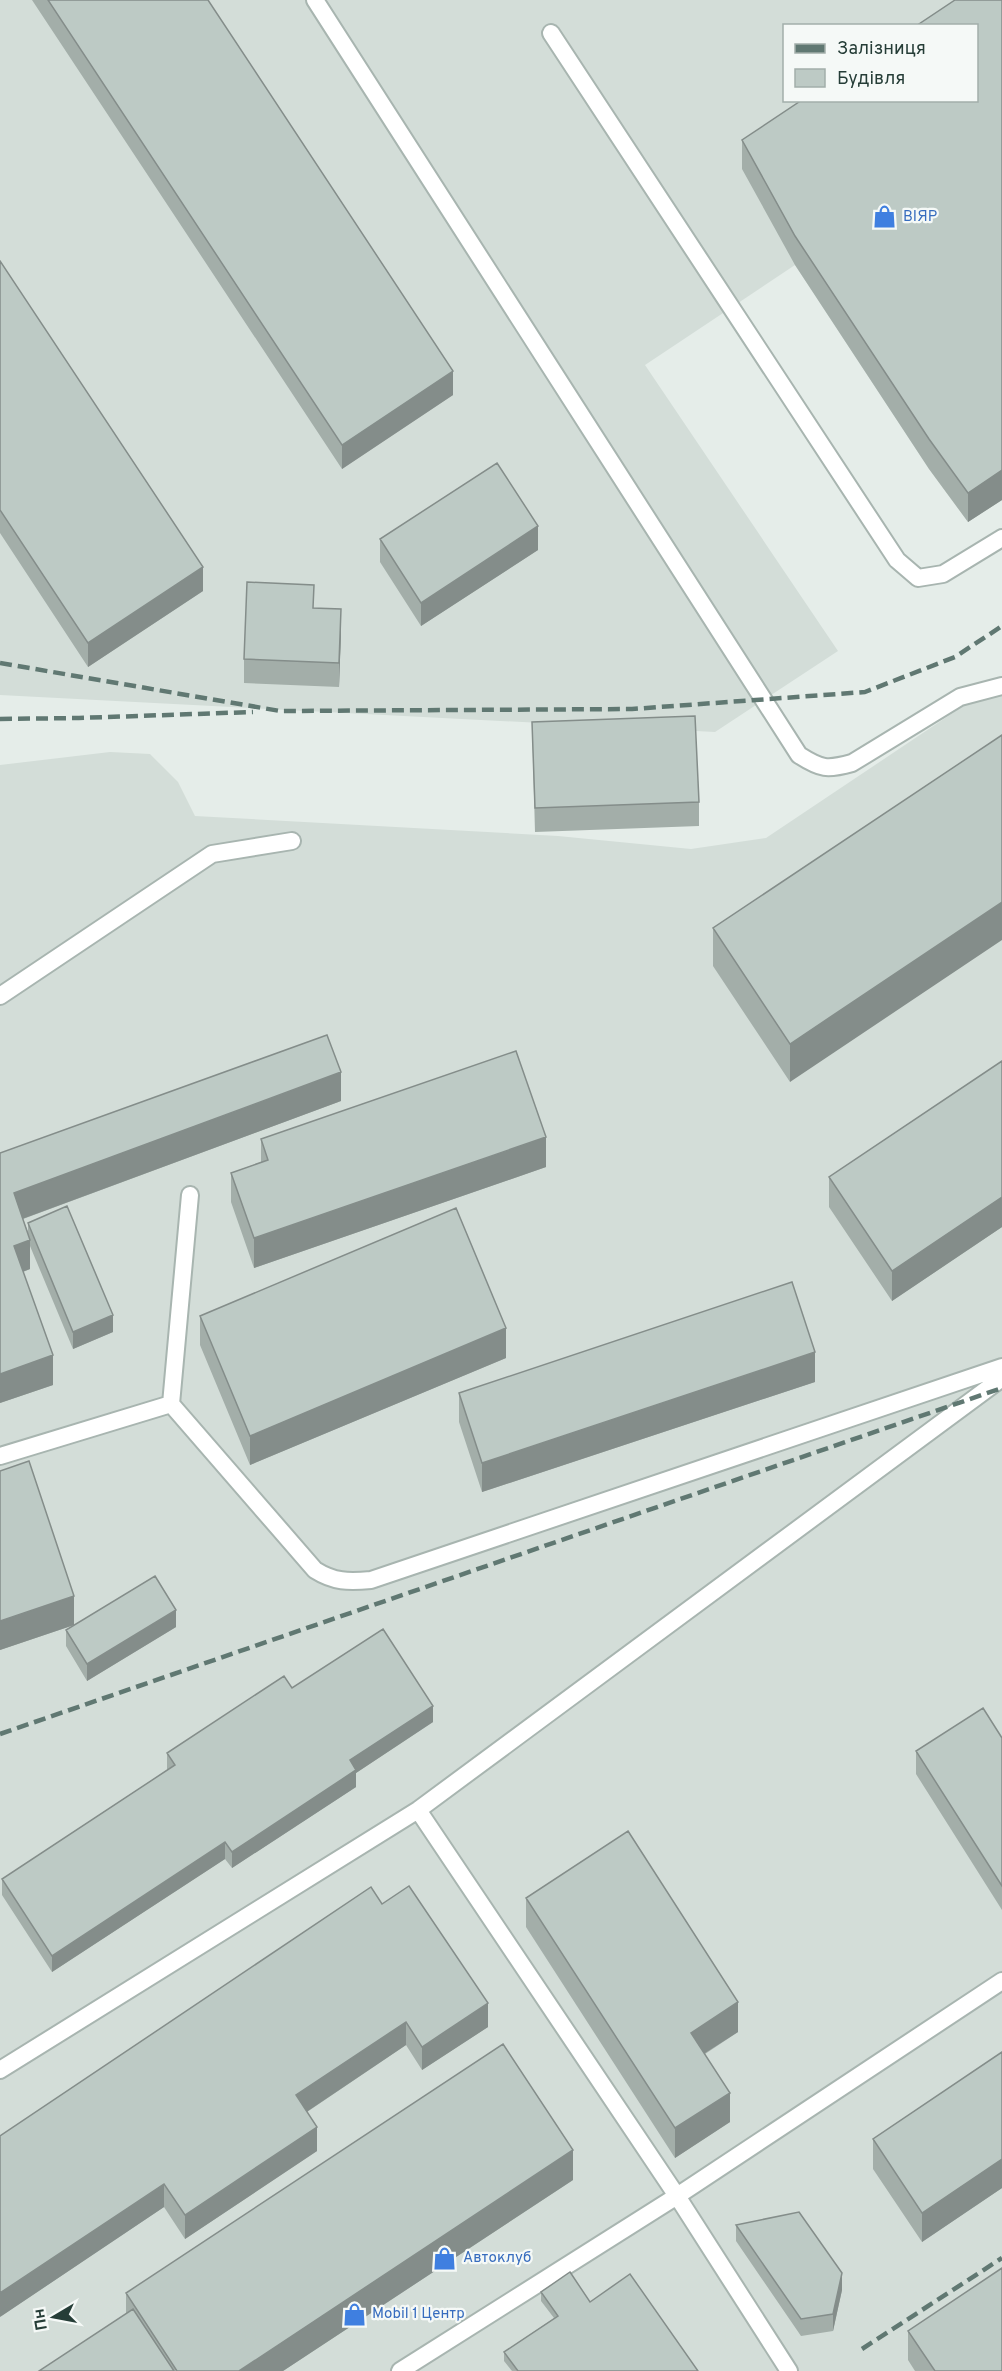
<svg xmlns="http://www.w3.org/2000/svg" width="1002" height="2371" viewBox="0 0 1002 2371" font-family="Overpass,sans-serif">
<rect width="100%" height="100%" fill="#e5ede9"/>
<!-- built -->
<path fill="#d3ddd8" fill-rule="evenodd" d="M0,0h1002l-34,522 -39,-53 -134,-204 -150,100 193,286 -123,81 -715,-37zM784,26h192v74h-192z
M1002,680v1691h-1002v-1606l110,-13 40,2 28,28 17,34 363,20 133,13 75,-11z"/>
<g fill="none" stroke-linecap="round" stroke-linejoin="round">
<defs>
<path id="service" d="M315,0l484,755c22,14 28,15 53,8l108,-66 42,-11
M551,33l346,527 21,18 25,-4 59,-36
M0,996l212,-142 80,-13
M171,1404l19,-209
M0,1456l171,-52 144,166c19,12 33,12 56,10l631,-213
M418,1810l259,386 112,175
M0,2070l418,-260 584,-432
M400,2371l277,-175 325,-215"/>
</defs>
<!-- service casing -->
<use href="#service" stroke="#a8b5b0" stroke-width="20"/>
<!-- service -->
<use href="#service" stroke="#fff" stroke-width="16"/>
<!-- rail -->
<path stroke="#607872" stroke-width="4.5" stroke-dasharray="12 6" stroke-linecap="butt" d="M0,663l280,48 352,-2 233,-17 90,-35 47,-31
M0,719l79,-1 174,-6
M0,1734l1002,-346
M862,2349l140,-91"/>
</g>
<!-- wall -->
<path fill="#a3aea9" d="M32,0h176l245,395 -111,74z
M1002,0v500l-34,22 -39,-53 -134,-204 -53,-96v-29z
M0,261l203,330 -115,76 -88,-134z
M380,539l158,11 -117,76 -41,-64z
M314,608l27,24 -2,55 -95,-4v-24z
M532,722l167,80v24l-164,6z
M1002,735l-212,347 -77,-116v-38z
M1002,1061v166l-110,74 -63,-94v-30z
M341,1101l-318,118 5,13v-9l85,109 -40,17 -43,-103v23l-7,3 30,113 -53,18v-250z
M261,1139l285,28 -292,101 -23,-66v-29l30,-11z
M200,1316l306,42 -256,107 -50,-120z
M815,1382l-333,110 -23,-70v-29z
M0,1471l74,154 102,2 -89,54 -21,-35v-16l8,-5 -74,25z
M292,1688l141,34 -77,51v14l-124,81 -7,-9 -173,113 -50,-77v-16l165,-109v-17z
M1002,1738v172l-86,-136v-23z
M526,1898l212,134 -33,22 25,68 -55,36 -149,-231z
M382,1904l106,123 -66,43 -16,-25 -99,67 10,39 -132,88 -21,-32 -164,110z
M1002,2052v136l-80,54 -49,-73v-30z
M573,2180l-290,191h-244l87,-57v-21z
M736,2225l106,65 -9,41 -32,5 -65,-95z
M541,2292l49,10 108,69h-186l-8,-10v-9l50,-34 -13,-17z
M908,2331l94,40h-87l-7,-11z"/>
<!-- shaded-wall -->
<path fill="#848d8a" d="M453,371v24l-111,74v-24z
M1002,470v30l-34,22v-29z
M538,526v24l-117,76v-23z
M203,567v24l-115,76v-24z
M341,609v23l-2,55v-24z
M1002,902v38l-212,142v-38z
M341,1072v29l-327,121v-29z
M546,1137v30l-292,101v-30z
M1002,1197v30l-110,74v-30z
M30,1240v29l-16,6v-29z
M113,1315v17l-40,17v-17z
M506,1328v30l-256,107v-29z
M815,1352v30l-333,110v-29z
M53,1355v30l-53,18v-29z
M74,1596v29l-74,25v-29z
M176,1610v17l-89,54v-17z
M433,1706v16l-77,51v14l-124,81v-16l118,-92z
M225,1842v17l-173,113v-16z
M738,2002v30l-47,30v-29z
M488,2003v24l-66,43v-23z
M406,2022v23l-110,74v-24z
M730,2093v29l-55,36v-30z
M317,2127v24l-132,88v-24z
M573,2150v30l-290,191h-44z
M1002,2159v29l-80,54v-29z
M164,2184v23l-164,110v-24z
M842,2273v17l-9,41v-17z"/>
<!-- building -->
<path fill="#bdcac5" stroke="#848d8a" stroke-width="1.5" d="M48,0h160l245,371 -111,74z
M955,0h47v470l-34,23 -39,-54 -134,-203 -53,-96 60,-40h174v-74h-60z
M0,261l203,306 -115,76 -88,-133z
M497,463l41,63 -117,77 -41,-64z
M247,582l67,3 -1,23 28,1 -2,54 -95,-4z
M695,716l4,86 -164,6 -3,-86z
M1002,735v167l-212,142 -77,-116z
M327,1035l14,37 -327,121 16,47 -16,6 39,109 -53,19v-221z
M516,1051l30,86 -292,101 -23,-65 37,-13 -7,-21z
M1002,1061v136l-110,74 -63,-94z
M67,1206l46,109 -40,17 -45,-109z
M456,1208l50,120 -256,108 -50,-120z
M792,1282l23,70 -333,111 -23,-70z
M29,1461l45,135 -74,25v-150z
M155,1576l21,34 -89,54 -21,-34z
M383,1629l50,77 -83,54 6,10 -124,82 -7,-10 -173,114 -50,-77 173,-114 -8,-12 117,-77 8,12z
M983,1708l19,30v148l-86,-135z
M628,1831l110,171 -47,31 39,60 -55,35 -149,-230z
M409,1886l79,117 -66,44 -16,-25 -110,73 21,32 -132,88 -21,-31 -164,109v-157l371,-249 11,17z
M503,2044l70,106 -334,221h-62l-51,-78z
M1002,2052v107l-80,54 -49,-74z
M799,2212l43,61 -9,41 -32,5 -65,-94z
M1002,2268v103h-67l-27,-40z
M570,2272l20,30 40,-28 68,97h-180l-14,-19 54,-36 -17,-24z
M133,2309l41,62h-135z"/>
<!-- icons -->
<defs>
<symbol id="shop-bare" viewBox="-9 -9 18 18"><path d="M-5-2.5h2.3a2.7 3.5 0 0 1 5.4 0H5L5.5 6h-11ZM-1.5-2.5h3a1.5 2.3 0 0 0-3 0Z" fill="#3f7fe0" stroke="#f5f9f7" stroke-width="2.5" paint-order="stroke"/></symbol>
</defs>
<g fill-rule="evenodd">
<use href="#shop-bare" x="868" y="200" width="33" height="33"/>
<use href="#shop-bare" x="428" y="2242" width="33" height="33"/>
<use href="#shop-bare" x="338" y="2298" width="33" height="33"/>
</g>
<g text-anchor="middle" dominant-baseline="central" stroke-width="4.5" stroke-linejoin="round" paint-order="stroke">
<!-- shop labels -->
<g font-size="15" fill="#366cbe" stroke="#f5f9f7" text-anchor="start">
<text x="903" y="217">ВІЯР</text>
<text x="463" y="2258">Автоклуб</text>
<text x="372" y="2314">Mobil 1 Центр</text>
</g>
</g>
<!-- legend -->
<rect x="783" y="24" width="195" height="78" fill="#f5f9f7" stroke="#a2aeaa" stroke-width="1.5"/>
<rect x="795" y="44" width="30" height="9" fill="#607872" stroke="#a2aeaa" stroke-width="1.5"/>
<text x="837" y="54" font-size="18" fill="#253d37">Залізниця</text>
<rect x="795" y="69" width="30" height="18" fill="#bdcac5" stroke="#a2aeaa" stroke-width="1.5"/>
<text x="837" y="84" font-size="18" fill="#253d37">Будівля</text>
<!-- north arrow -->
<g transform="translate(54 2317) rotate(260)" stroke="#f5f9f7" stroke-width="4.5" paint-order="stroke">
<path d="M0-4.5L10 22L0 15L-10 22Z" fill="#253d37"/>
<text y="-9" font-size="16" font-weight="bold" text-anchor="middle" fill="#253d37">Пн</text>
</g>
</svg>
